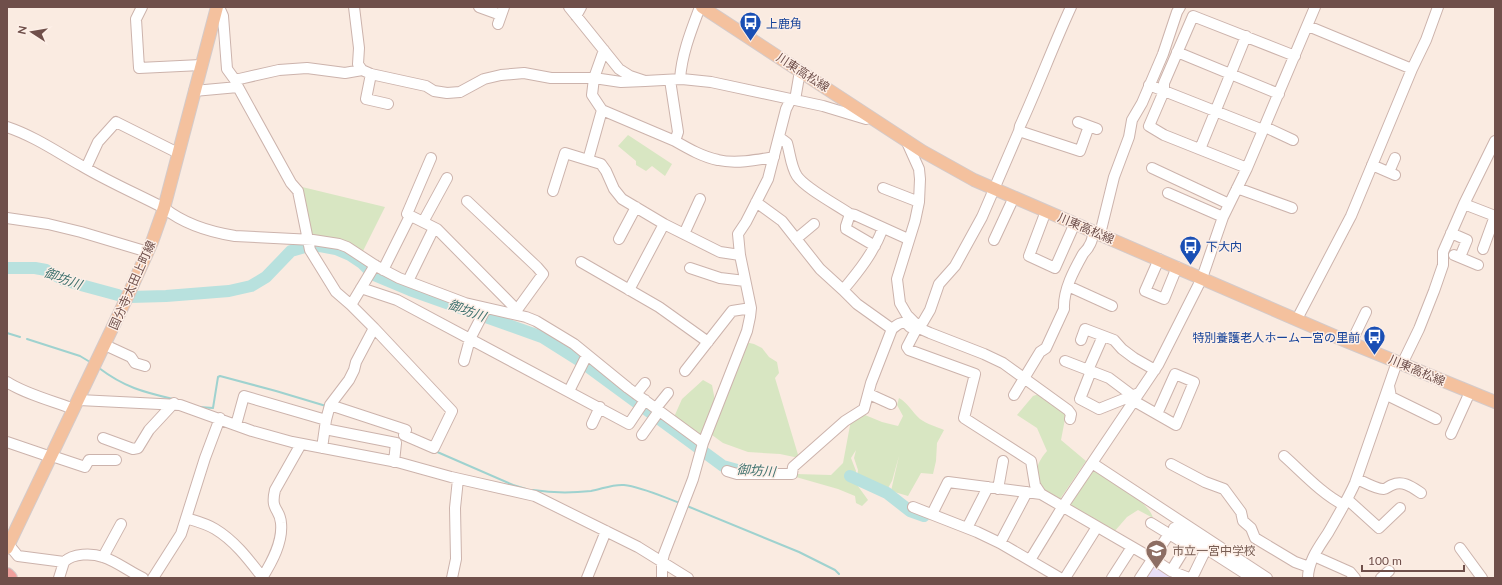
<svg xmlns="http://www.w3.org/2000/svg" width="1502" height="585" viewBox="0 0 1502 585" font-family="Lato,'Noto Sans JP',sans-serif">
<rect width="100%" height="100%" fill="#faebe1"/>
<!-- education -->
<path fill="#e8def6" d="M1158,566l22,12h-35l8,-11z"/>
<!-- green -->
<path fill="#d8e6c2" d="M628,135l44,29 -7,12 -13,-10 -6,5 -10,-6v-4l-18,-15z
M298,186l87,21 -23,46 -49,-15z
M745,342l9,2 8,4 7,9 8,5 2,11 -4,5 24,80 -19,-4 -32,-2 -25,-9 -11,-8z
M703,380l9,5 4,21 -13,28 -7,2 -22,-19 8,-18z
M1039,394l27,20 -5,26 25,21 -26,38 -18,-9c-5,-20 -9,-22 5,-39l-10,-23 -20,-13 16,-19z
M899,398c9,5 13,14 21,21 7,5 17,8 24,11l-7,13 -1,18 -3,13 -12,-1 -13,23 -17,-5 8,-35 -7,25 -5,9 -30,-13 1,-7 -4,-12 2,-8 -5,8 5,13 -1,11 13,18 -6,6 -6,-3 -1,-7 -17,-7 -42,-12v-3l35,1 12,-12 8,-43 14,-5 17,7 16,4 5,-10 -6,-11z
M1093,468c14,10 56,33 60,50l-15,-8 -11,7 -13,15 -46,-27z"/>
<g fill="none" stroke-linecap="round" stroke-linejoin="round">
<!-- stream -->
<path stroke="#9fd2cf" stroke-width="2" d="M7,333l13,4
M27,339l53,17 10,6
M99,368c25,19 44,24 74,31
M199,407l14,1 5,-31 2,-1 56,15 50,15
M435,451l78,34 13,4
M533,490c19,3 39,3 58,1 11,-2 22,-7 33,-6 18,2 39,12 56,18
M687,506l112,46 36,18 4,4"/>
<!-- river -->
<path stroke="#b8e1de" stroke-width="12" d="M7,268h28l11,2 18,10 17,5 37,10
M130,297l36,-1 63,-5 22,-5 15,-9 25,-26 14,-4 15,-1 16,3 14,6 12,8 12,12 36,15 132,47 38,24 143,105 18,5
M850,476l37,17 23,18 14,5"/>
<defs>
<path id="minor" d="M142,7l-6,12 3,49 62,-3
M219,7l4,9 4,53 8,11
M354,7l5,41 -1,16 4,6 9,4 55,12 8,5 13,2 13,-1 24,-13 17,-4 23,-2 27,5h43l27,4 24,-1
M479,7l22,8
M569,7l50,62 11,7 15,5 37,-2 29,3 112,24 43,13 4,-2
M576,16l5,-9
M498,24l6,-17
M1308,26l104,43
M1177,52l102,42
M371,74l-5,25 22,5
M680,79c2,-26 11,-48 20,-72
M670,80l8,52 -3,9c14,8 28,16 43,19 17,4 39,0 56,-3
M1149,85l114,45
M238,87l-3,-7 44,-10 28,-2 38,5 17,-3
M194,91l44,-4 53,96 7,8 12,59 26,42 15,13
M795,100l5,-29
M602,110l73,31
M1078,122l19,7
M7,127c27,9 50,25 75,39 27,16 55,28 82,42 20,16 46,24 71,28l78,4 26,4 8,3 29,19 23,12 66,25 61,14 10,4 38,23 54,44 75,55
M1265,127l28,13
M1019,131l1,-5c18,-39 33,-80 51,-119
M779,137l8,6c3,10 4,24 10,33 8,12 40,29 53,38l5,1 53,24
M906,140l13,29 1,10 -1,23 -4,19 -18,58 3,24 7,12 14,14 9,4 54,21 19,9 65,47 3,4 -1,5
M1200,149l46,-113
M431,158l-24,56 30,15 80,81
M588,160l14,-50 -10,-15 2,-17 10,-28
M1372,165l23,10
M86,168l12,-26 18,-20 62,31
M1152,168l77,36
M1247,168l-83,-33 -15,-9 15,-35v-8l29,-67 102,40
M1389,172l6,-14
M883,188l36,14
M1237,188l55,20
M553,191l12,-38 36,11 5,7 8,18 8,10 42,25 56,28 20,3
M1168,193l55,24
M467,201l70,66 6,7 -29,40
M756,202l26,19 38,48 23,21c16,-19 31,-38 40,-62
M1464,204l31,12
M1046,211l-17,45 26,12 20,-45
M850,214l-4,12v3l29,17
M7,218l41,6 33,8 67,20
M423,222l24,-44
M1451,233l16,7 -7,17
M684,234l16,-35
M1100,234l14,-57 15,-40 3,-17 10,-17 21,-49 14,-42 3,-5
M619,239l17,-32
M796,239l18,-15
M994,240l20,-43
M1483,249l12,-33
M1454,255l24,10
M1159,259l-14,32 19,8 13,-32
M581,262l78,45 49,35
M690,268l30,10 25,3
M383,270l27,-54
M408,281l26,-53
M1068,286l44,20
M361,288l36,12 232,124 16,-24
M629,290l35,-66
M843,290l14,14 35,25
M1297,319l54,-103 61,-147 14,-29 12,-33
M1081,340l4,-11 29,11 8,9 12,9 21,12
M1351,343l15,-31
M105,345l26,12 4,6 10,3
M464,361l6,-22 16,-31
M1065,361l44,17 24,18
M1402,364l17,-35 15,-38 9,-26v-13l21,-48 31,-63
M1088,370l15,-34
M685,371l47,-60 19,-3
M1091,371l-11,28 19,10 40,-16
M7,382c18,12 46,19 67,27
M1389,386l2,11 45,22
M569,391l18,-36
M636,394l9,-11
M869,394l22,10
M1014,395l26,-43 6,-4 18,-39c-1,-19 10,-39 19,-55 2,-3 5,-5 6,-8 3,-4 4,-10 5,-15
M79,400l101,5 72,26 40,11 105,20 54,15 84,19 103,51 50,31
M1134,401l42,24 18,-43 -19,-8 -18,40
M330,405l76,25 -2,5 30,13 18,-37 -78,-83
M656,408l12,-15
M326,420l4,-15 19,-25 5,-10 2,-8 18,-34 -23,-23 24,-40
M592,424l8,-17
M236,425l8,-29 82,24 -4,28
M325,429l71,14 -2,19
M1451,434l19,-42
M642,435l17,-24
M103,438l30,11 5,-1 11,-18 25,-27
M7,442l44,15
M52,456l33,11 4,-7h27
M1284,456c18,16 39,39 60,49
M1092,463l175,115
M1171,464l34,18 19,7 17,23 2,9 8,7 4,10 40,24 14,5
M727,471l10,3h55l1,-7 52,-46 19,-12 7,-26 21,-54c5,-4 8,-7 14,-6l4,4 5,1
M1357,479c5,2 21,11 27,10 2,0 5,-3 8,-4 11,-5 20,2 29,8
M998,489l5,-28
M1041,494l-6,-9 -4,-24 -67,-43 11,-44 -66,-24 -2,-3 11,-21 5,-4 7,-12 9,-26 16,-18 27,-49 37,-86 61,20 9,-25
M1348,500l31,28 21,-20
M913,507l64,25 23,11 60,35
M932,514l16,-32 93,12 112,65 18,12 18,7
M186,518c10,3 21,6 29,11 20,12 34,31 48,49
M1151,523l36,22 -16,26
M967,528l21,-41
M1174,528l78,50
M1000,543l27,-51
M9,545l9,11 46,6c9,-9 28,-9 39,-5 13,4 27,15 40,21
M1460,548l22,30
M1314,556l36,16 5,6
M103,557l18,-33
M1030,560l33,-54 95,-141 44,-87 21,-61 24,-49 68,-161
M59,578l5,-16
M153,578l28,-44 24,-76 15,-40
M262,578c10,-16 21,-36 19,-55 -1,-15 -11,-12 -6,-33l26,-46
M452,578l4,-19 -1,-51 3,-29
M587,578l19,-47
M662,578v-16l2,-8 29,-75 10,-36 44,-112 3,-14 1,-9 -11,-53 -2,-21 8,-12 22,-43 18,-70 5,-10
M1065,578l32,-51
M1112,578l20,-31
M1140,578l29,-44
M1192,578l14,-29
M1308,578c0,-17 11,-31 20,-45 9,-16 19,-32 27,-50l42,-121
M1381,578l8,-7"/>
<path id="major" d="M702,7l220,144 52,29 372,161 149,61
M7,548l123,-257 22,-49 12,-34 53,-201"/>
<path id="highway" d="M7,575l3,3"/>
</defs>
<!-- minor casing -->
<use href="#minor" stroke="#ccb3ac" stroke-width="12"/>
<!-- major casing -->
<use href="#major" stroke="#d4cac9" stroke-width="14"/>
<!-- highway casing -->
<use href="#highway" stroke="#d4cac9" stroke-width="16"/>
<!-- minor -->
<use href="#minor" stroke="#fff" stroke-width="10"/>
<!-- major -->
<use href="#major" stroke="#f4c19e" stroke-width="12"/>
<!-- highway -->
<use href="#highway" stroke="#efa09d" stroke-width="14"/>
</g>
<!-- icons -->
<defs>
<symbol id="bus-pin" viewBox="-11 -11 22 30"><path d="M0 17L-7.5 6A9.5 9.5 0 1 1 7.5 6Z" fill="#1a4fb4" stroke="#fdefe7"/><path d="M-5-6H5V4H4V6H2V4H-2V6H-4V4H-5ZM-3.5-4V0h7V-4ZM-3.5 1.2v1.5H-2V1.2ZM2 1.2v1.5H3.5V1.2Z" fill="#fff"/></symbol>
<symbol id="school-pin" viewBox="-11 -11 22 30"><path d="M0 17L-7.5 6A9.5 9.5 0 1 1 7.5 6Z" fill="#8d6e63" stroke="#fdefe7"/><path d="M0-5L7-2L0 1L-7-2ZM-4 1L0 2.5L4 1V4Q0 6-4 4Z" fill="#fff"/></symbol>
</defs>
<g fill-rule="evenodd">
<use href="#bus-pin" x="738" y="10" width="25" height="34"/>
<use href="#bus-pin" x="1178" y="234" width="25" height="34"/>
<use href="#bus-pin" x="1362" y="324" width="25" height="34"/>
<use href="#school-pin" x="1144" y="538" width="25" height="34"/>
</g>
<g text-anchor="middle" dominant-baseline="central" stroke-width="3" stroke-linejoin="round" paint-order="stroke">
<!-- transit labels -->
<g font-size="12" fill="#164399" stroke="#fdefe7" text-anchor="start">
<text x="766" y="23">上鹿角</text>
<text x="1206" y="246">下大内</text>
<text x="1360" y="337" text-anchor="end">特別養護老人ホーム一宮の里前</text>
</g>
<!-- street labels -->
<g font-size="12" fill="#6f4f4a" stroke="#fdefe7">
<text transform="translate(803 72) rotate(33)">川東高松線</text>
<text transform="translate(1086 228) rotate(23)">川東高松線</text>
<text transform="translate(132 285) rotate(-66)">国分寺太田上町線</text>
<text transform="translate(1417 370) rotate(23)">川東高松線</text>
</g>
<!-- education labels -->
<g font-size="12" fill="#785e54" stroke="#fdefe7" text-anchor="start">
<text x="1172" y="550">市立一宮中学校</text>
</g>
<!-- water labels -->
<g font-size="13" font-style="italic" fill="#407370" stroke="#fdefe7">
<text transform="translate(63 278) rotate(20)">御坊川</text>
<text transform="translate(467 310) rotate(20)">御坊川</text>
<text transform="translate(756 470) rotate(4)">御坊川</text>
</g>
</g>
<!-- border -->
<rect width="1502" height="585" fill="none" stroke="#6f4f4a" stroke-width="16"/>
<!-- north arrow -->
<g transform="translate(32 32) rotate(282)" stroke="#fdefe7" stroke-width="3" paint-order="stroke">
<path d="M0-3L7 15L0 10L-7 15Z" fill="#6f4f4a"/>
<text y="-6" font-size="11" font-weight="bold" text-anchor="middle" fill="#6f4f4a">N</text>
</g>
<!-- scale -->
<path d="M1362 565v6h102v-6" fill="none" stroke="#6f4f4a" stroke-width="2"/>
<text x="1368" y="565" font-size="12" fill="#6f4f4a" stroke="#fdefe7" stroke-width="3" paint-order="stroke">100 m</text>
</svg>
